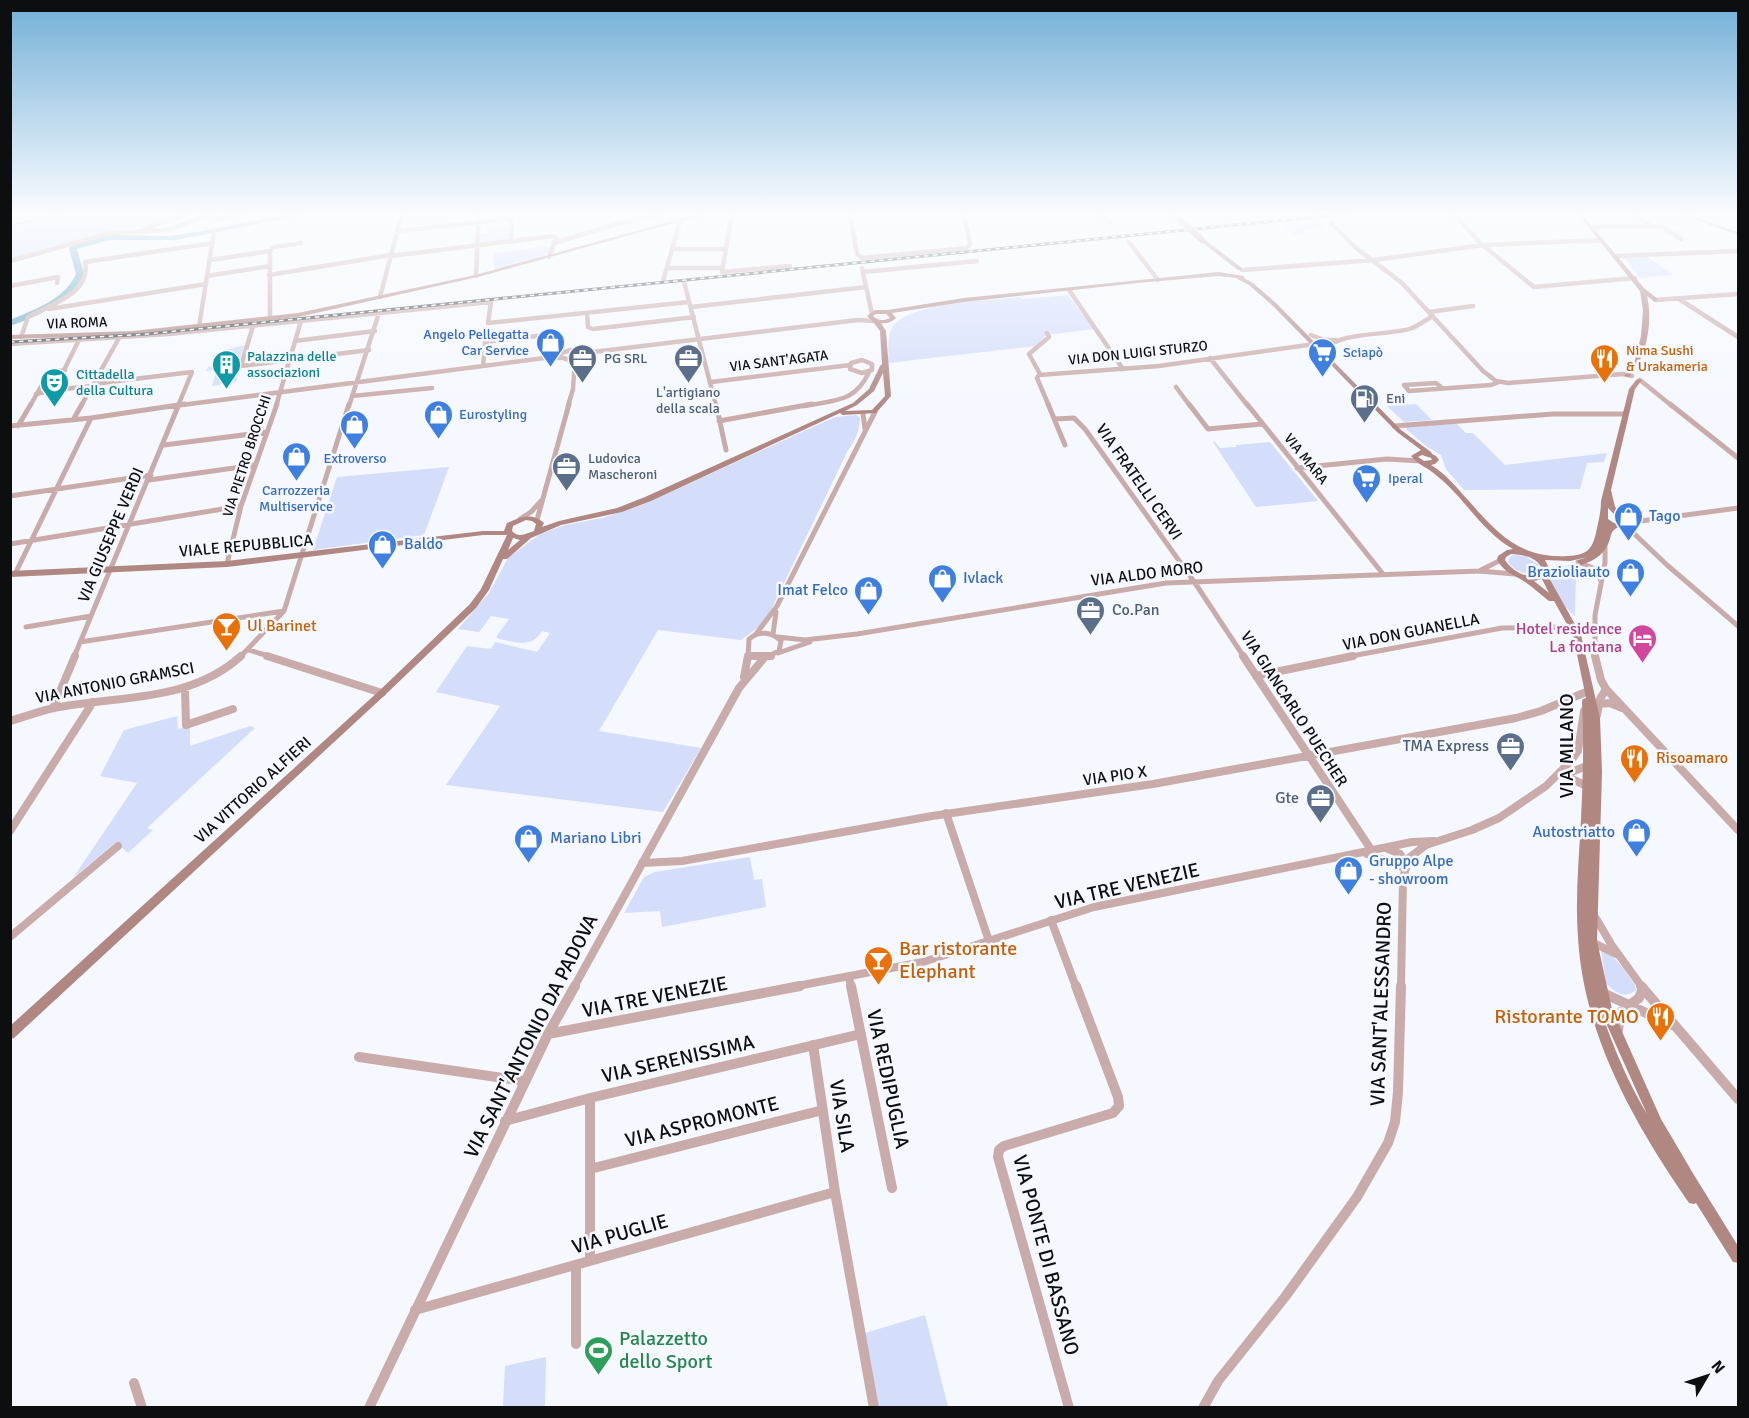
<svg xmlns="http://www.w3.org/2000/svg" width="1749" height="1418" viewBox="0 0 1749 1418" font-family="Signika,sans-serif">
<rect width="100%" height="100%" fill="#f5f8ff"/>
<!-- green -->
<path fill="#d4ddfa" d="M11,213h175l-45,14 -34,5 -96,28z
M405,213h71l-73,8z
M1651,213h26l23,11 -32,1z
M1318,221l8,7 -23,2 4,4 -13,1 -13,-10z
M509,226v15l-30,3 1,-11h8l1,-5z
M550,246l-2,7 -4,3 -49,14 -2,-13 3,-4z
M1646,256l28,19 -34,3 -15,-20z
M1068,295l26,34 -48,6 -10,11 -148,17c1,-10 -1,-24 3,-33 14,-29 100,-29 129,-33l2,2z
M245,345l-8,23h3l-4,14 -24,4 4,-16 -10,1 2,-4 12,-2 5,-15z
M1416,404l16,16 -28,2 -17,-16z
M856,415l4,3c0,11 -5,24 -12,32l-79,164 -8,11 -20,15 -83,-10 -59,101 102,17 -38,64 -217,-27 54,-79 -64,-14 31,-46 24,3 4,-7 42,10 13,-19 -8,-2c-11,18 -26,11 -43,8l-3,-2 13,-18 -18,-3 -12,16 -21,-3 31,-36 19,-35 32,-24 25,-9 37,-7 40,-13 193,-88z
M1455,422l11,11h7l32,32 102,-12 -3,9 -17,1 -7,26 -116,1 -18,-21 -5,-14 -15,-9 -20,-17 1,-3z
M1213,442h2l5,6 16,-1v-2l34,-3 48,59 -62,6z
M449,467l-25,68 -111,15 24,-73z
M1513,555l12,1 13,8 1,7c-11,6 -24,1 -31,-9l1,-4z
M1569,565l7,10 -1,41c-11,-10 -31,-30 -23,-46z
M177,716l1,13 12,-4v21l60,-20 5,2 -108,100 6,2 -25,23 -12,-11 -43,36 64,-95 -37,-7 24,-46z
M750,857l4,23 8,-1 4,28 -104,20 -2,-16 -36,2 20,-36 11,-5z
M1601,950c16,6 24,21 34,35l1,5c-11,10 -22,2 -30,-7z
M925,1315l23,92h-72l-14,-73z
M546,1357l-1,50h-42l2,-41z"/>
<g fill="none" stroke-linecap="round" stroke-linejoin="round">
<!-- stream -->
<path stroke="#65a9bf" stroke-width="1.5" d="M10,226l54,-13"/>
<!-- river -->
<path fill="#65a9bf" fill-rule="evenodd" d="M298,213h14l-136,27h-67l-32,9 7,25c-13,28 -45,42 -74,52v-6c25,-11 54,-20 66,-46l-7,-26c28,-22 77,-8 109,-13 40,-6 80,-15 120,-22z"/>
<!-- street-far3 -->
<path stroke="#c9aca9" stroke-width="4.5" d="M732,213l-10,59 68,-6
M850,213l7,41 5,4 105,-10 3,-4 -6,-31
M1099,213l11,9
M1454,213l26,30 54,44 101,-9
M1634,213l15,12
M218,219l29,-6
M1331,223l25,25 46,35 81,88 13,10 12,2 115,-9 9,2
M1592,227h70l19,12
M144,229l45,-16
M397,231l114,-12
M511,242l1,-29
M1129,242l29,38
M554,243l63,-19 49,-11
M674,249h51
M270,251v68
M391,256l162,-20 3,2 -7,19
M1616,256l122,-5
M210,260l60,-9 4,-4 27,-4
M10,261l101,-28 56,-3 47,-17
M667,268h54
M862,268l10,46
M1242,270l132,-10 109,-15 119,-5
M863,272l114,-11
M269,275l122,-20
M207,276l63,-10
M476,276l3,-63
M663,281l17,-60
M684,282l32,124
M10,286l48,-9 -1,6
M1069,290l54,79
M380,297l22,-84
M1679,299l59,38
M1655,300l83,-6
M691,307l175,-20
M49,309l157,-25
M1429,312l44,-6
M587,313l1,14 5,2 101,-12
M28,317c22,-12 64,-24 57,-55l128,-19
M253,326l-12,40 128,-16
M199,327l15,-96
M1311,335l13,5h12
M21,337l6,-17
M295,341l80,-10
M10,344l158,-10 323,-32 -3,21 201,-21
M571,350l9,2 -1,4 -9,4 -10,-3 1,-4z
M1325,350c12,-19 66,-14 87,-22 7,-3 14,-8 21,-12
M578,351l15,1 265,-32 17,1
M1210,358l38,48
M862,360l10,4v6l-10,3 -12,-4 1,-6z
M483,366l2,-24 61,-7
M1040,374l-11,-20 20,-17 -2,-4
M1640,380l32,26
M711,382l139,-17
M93,384l99,-12 -14,34
M1176,387l14,19
M1442,388l-6,-5 -32,2 5,6 82,-6 8,-3
M54,390l38,-4
M36,394l18,-4 25,-50
M352,396l80,-8
M30,406l19,-34 16,-2
M81,406l38,-68
M174,406l370,-48h16
M276,406l25,-85
M349,406l30,-93
M568,406l5,-17 2,-30
M804,406c30,-6 51,-3 65,-34
M1049,406l-12,-28 2,-3 120,-9 156,-22"/>
<!-- street-far2 -->
<path stroke="#c9aca9" stroke-width="5" d="M716,404l10,46
M1048,404l17,41
M1189,404l19,25 54,-5
M1247,404l136,170
M1670,404l68,54
M863,414l2,15
M1054,419l20,-1 11,11 110,154 49,74
M73,420l9,-16
M719,421l93,-17
M10,426l81,-8 94,-14
M18,426l13,-22
M1394,426l159,-12h73
M164,445l103,-13
M1297,468l90,-9 33,2
M149,480l106,-15
M10,496l141,-21
M520,519l11,-7 10,-11
M537,520l32,-116
M1626,523l112,-15
M1625,525l42,40 71,61
M10,544l231,-38
M1578,562l15,6 7,11
M227,564l14,-58 36,-102
M1481,570l20,-10
M15,574l76,-156
M26,627l65,-11
M756,634l21,-28 98,-194
M773,634l3,-22
M778,637l27,3 52,-6 309,-51 313,-12 36,3
M80,642l204,-31
M249,650l23,7
M749,653l11,4
M778,653l32,-11
M74,657l105,-253
M240,657l44,-46 65,-207
M748,657l1,-18c10,-9 23,-7 32,2l-2,10 -13,6
M1346,657l156,-29 71,-1
M1595,657v-42l10,-52v-18"/>
<!-- street-far1 -->
<path stroke="#c9aca9" stroke-width="8" d="M267,656l115,37
M754,656h17
M1243,656l129,195
M1595,656l6,24 5,9 132,141
M1256,676l97,-20
M744,677l4,-21
M185,689l1,36 47,-16
M1598,704l12,-1 12,5
M53,708l22,-52
M1597,715l3,-16 6,-10
M10,721c15,-4 29,-10 44,-13 65,-13 135,-5 187,-52
M1564,775l25,-10
M1565,776l22,10
M946,813l43,128
M10,831l83,-129
M1386,848l14,6 6,10
M1367,854l38,14
M642,863l40,-2 250,-45 221,-32 363,-66 25,-7 45,-19
M1594,915l17,29 31,43
M1051,920l25,67
M10,937l108,-91
M1592,942l24,12
M849,977l2,10
M574,987l165,-299 25,-30
M792,987l131,-25 171,-55 318,-65 22,-1
M1401,987l2,-109 6,-20 17,-13 46,-15 27,-12 47,-32 24,-24 8,-11 6,-40"/>
<!-- street -->
<path stroke="#c9aca9" stroke-width="10" d="M851,986l41,202
M1641,986l97,113
M1603,993l69,32
M1618,1030l3,-18 18,-14 4,-10
M548,1034l252,-48
M813,1045l22,147 39,216
M359,1057l165,24
M590,1098v163
M505,1121l85,-23 271,-64
M590,1169l233,-59
M576,1265v79
M415,1310l420,-118
M134,1383l8,25
M369,1408l179,-374 27,-48
M1069,1408l-71,-251 1,-7 5,-4 109,-33 6,-7 -1,-9 -42,-111
M1203,1408l15,-27 67,-84 72,-100 31,-54 7,-21 3,-30 3,-106"/>
<!-- secondary -->
<path fill="#b18782" fill-rule="evenodd" d="M702,213h8l-232,64 -180,40 -165,18 -123,4v-4l123,-4 165,-18 177,-38z
M1170,213h5l7,6 -5,1z
M1577,213h4l63,75 15,12 -5,1 -7,-5c6,26 0,61 -18,81l-5,-1 6,-7 5,-9 6,-24 2,-26 -3,-19z
M1677,213h7l54,19v3z
M1200,239h4l38,29v2h-4l-38,-29z
M1218,272l26,4v2l9,5 23,20 125,127 30,22 1,2 4,2 3,4 -4,4 -4,1c15,9 25,22 37,35 29,33 52,59 100,56 21,-1 25,-8 29,-28 2,-9 4,-17 4,-27l28,-112 8,-10 5,1 -7,9 -24,101 4,17 12,10 1,8c-5,2 -10,1 -14,5 -3,3 -3,5 -4,9 -5,15 -14,21 -29,26l-4,-3 1,-2 10,-3 -18,4 -25,-1 6,12 -3,4 33,59 19,83 2,54 -5,169 15,68 49,110 33,56 44,71v17l-5,-1 -37,-59 -2,1 -5,-1c-55,-80 -105,-167 -111,-265 -3,-40 1,-79 3,-119 2,-39 3,-78 1,-118l1,-2 3,-1 -13,-63 -19,-34h-5c-8,-6 -16,-14 -24,-19 -12,-8 -19,-8 -28,-22l1,-4 9,-6 6,-1c-32,-18 -48,-51 -76,-73 -8,-8 -19,-11 -26,-20l10,-6 -24,-18 -125,-127 -23,-20 -13,-7 -18,-2 -81,7 -173,19 -72,11 4,5c-4,4 -9,6 -15,5l5,8 5,65 -15,17 -33,2 -3,-2 -189,88 -29,11 -61,13 -30,13 -24,21h-4l-14,31 -13,18 -91,87 -371,343 -4,1v-13l369,-335 91,-87 11,-15 26,-54h-24l-256,32 -217,10v-6l217,-10 256,-30h21l3,-8c14,-6 24,-11 37,0l-2,4 17,-6 58,-13 28,-11 208,-94 16,-14 11,-23 2,-2 -2,-33 -6,-8 -7,-7 8,-6h13l76,-12zM876,314h10l4,4c-6,3 -12,3 -17,-2zM883,373l2,23 -13,14 -27,1 12,-6 17,-14zM1422,455l9,3 1,2 -8,1 -6,-4zM1608,508l12,12v3h-6l-6,-4zM526,520l6,1 4,3 -2,7c-8,3 -16,7 -22,0l1,-5zM513,538l7,2 -12,10zM1511,554c14,1 27,3 32,17 -13,11 -30,1 -38,-11l1,-3zM1542,579l7,14 -15,-12zM1602,1014l45,100c-19,-32 -33,-65 -45,-100z"/>
<defs>
<path id="rail" d="M10,342l137,-8 1207,-121"/>
</defs>
<!-- rail casing -->
<use href="#rail" stroke="#424447" stroke-width="3"/>
<!-- rail -->
<use href="#rail" stroke="#f5f8ff" stroke-width="1.5" stroke-dasharray="4.5" stroke-linecap="butt"/>
<!-- secondary-bridge -->
<path stroke="#b18782" stroke-width="6" d="M1179,219l23,21"/>
</g>
<!-- sky -->
<linearGradient id="sky" x2="0" y2="1"><stop stop-color="#73b0d8"/><stop offset="0.52" stop-color="#fafcff"/><stop offset="1" stop-color="#fafcff" stop-opacity="0"/></linearGradient>
<rect width="1749" height="411" fill="url(#sky)"/>
<!-- icons -->
<defs>
<symbol id="shop-pin" viewBox="-11 -11 22 30"><path d="M0 17L-7.5 6A9.5 9.5 0 1 1 7.5 6Z" fill="#3f7fe0" stroke="#f5f8ff"/><path d="M-5-2.5h2.3a2.7 3.5 0 0 1 5.4 0H5L5.5 6h-11ZM-1.5-2.5h3a1.5 2.3 0 0 0-3 0Z" fill="#fff"/></symbol>
<symbol id="supermarket-pin" viewBox="-11 -11 22 30"><path d="M0 17L-7.5 6A9.5 9.5 0 1 1 7.5 6Z" fill="#3f7fe0" stroke="#f5f8ff"/><path d="M-6-5.5h2.5l.6 2H6L4.5 2H-2.5L-4.4-4H-6ZM-1.5 3.2a1.3 1.3 0 1 0 .1 0ZM3 3.2a1.3 1.3 0 1 0 .1 0Z" fill="#fff"/></symbol>
<symbol id="office-pin" viewBox="-11 -11 22 30"><path d="M0 17L-7.5 6A9.5 9.5 0 1 1 7.5 6Z" fill="#5c6f8a" stroke="#f5f8ff"/><path d="M-6-3h4V-5.5h4V-3h4V5H-6ZM-1-4.5V-3h2v-1.5ZM-6 0V1H6V0Z" fill="#fff"/></symbol>
<symbol id="restaurant-pin" viewBox="-11 -11 22 30"><path d="M0 17L-7.5 6A9.5 9.5 0 1 1 7.5 6Z" fill="#e8710a" stroke="#f5f8ff"/><path d="M-5-6h1v4h1v-4h1v4h1v-4h1v5L-1.5 .5V6h-2V.5L-5-1ZM5-6V6H3V1.5H1.5Q1.5-4 5-6Z" fill="#fff"/></symbol>
<symbol id="building-pin" viewBox="-11 -11 22 30"><path d="M0 17L-7.5 6A9.5 9.5 0 1 1 7.5 6Z" fill="#0f9aa8" stroke="#f5f8ff"/><path d="M-4-6H4V6H1V3H-1V6H-4ZM-2.5-4.3h1.7v1.8h-1.7ZM.8-4.3h1.7v1.8H.8ZM-2.5-1h1.7V.8h-1.7ZM.8-1h1.7V.8H.8Z" fill="#fff"/></symbol>
<symbol id="theatre-pin" viewBox="-11 -11 22 30"><path d="M0 17L-7.5 6A9.5 9.5 0 1 1 7.5 6Z" fill="#0f9aa8" stroke="#f5f8ff"/><path d="M-5-5.5Q0-4 5-5.5V0Q5 5 0 6Q-5 5-5 0ZM-3.3-2.5H-1v1.5H-3.3ZM1-2.5H3.3v1.5H1ZM-2.8 1Q0 5.5 2.8 1Z" fill="#fff"/></symbol>
<symbol id="fuel-pin" viewBox="-11 -11 22 30"><path d="M0 17L-7.5 6A9.5 9.5 0 1 1 7.5 6Z" fill="#5c6f8a" stroke="#f5f8ff"/><path d="M-5.5-6h7V0h2V4h1.3V-2.5L3-4.5l.8-.8L6-3V5H2.5V1h-1V6h-7ZM-4.2-4.7v3.2H.2V-4.7Z" fill="#fff"/></symbol>
<symbol id="bar-pin" viewBox="-11 -11 22 30"><path d="M0 17L-7.5 6A9.5 9.5 0 1 1 7.5 6Z" fill="#e8710a" stroke="#f5f8ff"/><path d="M-6-5H6L.8 .8V4.5H3.5V6h-7V4.5H-.8V.8Z" fill="#fff"/></symbol>
<symbol id="hotel-pin" viewBox="-11 -11 22 30"><path d="M0 17L-7.5 6A9.5 9.5 0 1 1 7.5 6Z" fill="#d1479c" stroke="#f5f8ff"/><path d="M-6-4.5h1.5V1H6V5H4.5V3h-9V5H-6ZM-4 0a1.8 1.8 0 1 1 3.6 0ZM.5 0V-2.5h3Q6-2.5 6 0Z" fill="#fff"/></symbol>
<symbol id="stadium-pin" viewBox="-11 -11 22 30"><path d="M0 17L-7.5 6A9.5 9.5 0 1 1 7.5 6Z" fill="#2e9e5b" stroke="#f5f8ff"/><path d="M0-5a6.5 5 0 1 0 0 10a6.5 5 0 1 0 0-10ZM-3.5-1.8h7v3.6h-7Z" fill="#fff"/></symbol>
</defs>
<g fill-rule="evenodd">
<use href="#shop-pin" x="534" y="326" width="33" height="45"/>
<use href="#supermarket-pin" x="1306" y="336" width="33" height="45"/>
<use href="#office-pin" x="566" y="342" width="33" height="45"/>
<use href="#office-pin" x="672" y="342" width="33" height="45"/>
<use href="#restaurant-pin" x="1588" y="342" width="33" height="45"/>
<use href="#building-pin" x="210" y="348" width="33" height="45"/>
<use href="#theatre-pin" x="38" y="366" width="33" height="45"/>
<use href="#fuel-pin" x="1348" y="382" width="33" height="45"/>
<use href="#shop-pin" x="422" y="398" width="33" height="45"/>
<use href="#shop-pin" x="338" y="408" width="33" height="45"/>
<use href="#shop-pin" x="280" y="440" width="33" height="45"/>
<use href="#office-pin" x="550" y="450" width="33" height="45"/>
<use href="#supermarket-pin" x="1350" y="462" width="33" height="45"/>
<use href="#shop-pin" x="1612" y="500" width="33" height="45"/>
<use href="#shop-pin" x="366" y="528" width="33" height="45"/>
<use href="#shop-pin" x="1614" y="556" width="33" height="45"/>
<use href="#shop-pin" x="926" y="562" width="33" height="45"/>
<use href="#shop-pin" x="852" y="574" width="33" height="45"/>
<use href="#office-pin" x="1074" y="594" width="33" height="45"/>
<use href="#bar-pin" x="210" y="610" width="33" height="45"/>
<use href="#hotel-pin" x="1626" y="622" width="33" height="45"/>
<use href="#office-pin" x="1494" y="730" width="33" height="45"/>
<use href="#restaurant-pin" x="1618" y="742" width="33" height="45"/>
<use href="#office-pin" x="1304" y="782" width="33" height="45"/>
<use href="#shop-pin" x="1620" y="816" width="33" height="45"/>
<use href="#shop-pin" x="512" y="822" width="33" height="45"/>
<use href="#shop-pin" x="1332" y="854" width="33" height="45"/>
<use href="#bar-pin" x="862" y="944" width="33" height="45"/>
<use href="#restaurant-pin" x="1644" y="1000" width="33" height="45"/>
<use href="#stadium-pin" x="582" y="1334" width="33" height="45"/>
</g>
<g text-anchor="middle" dominant-baseline="central" stroke-width="5" stroke-linejoin="round" paint-order="stroke">
<!-- far-street labels -->
<g font-size="14" fill="#0d0e10" stroke="#f5f8ff">
<text transform="translate(77 323) rotate(-2)">VIA ROMA</text>
<text transform="translate(1138 353) rotate(-6)">VIA DON LUIGI STURZO</text>
<text transform="translate(779 361) rotate(-7)">VIA SANT'AGATA</text>
<text transform="translate(247 456) rotate(-72)">VIA PIETRO BROCCHI</text>
<text transform="translate(1306 459) rotate(51)">VIA MARA</text>
</g>
<!-- far-shop labels -->
<g font-size="14" fill="#366cbe" stroke="#f5f8ff" text-anchor="start">
<text x="529" y="334" text-anchor="end">Angelo Pellegatta<tspan x="529" dy="16">Car Service</tspan></text>
<text x="1343" y="352">Sciapò</text>
<text x="459" y="414">Eurostyling</text>
<text x="355" y="458" text-anchor="middle">Extroverso</text>
<text x="1388" y="478">Iperal</text>
<text x="296" y="490" text-anchor="middle">Carrozzeria<tspan x="296" dy="16">Multiservice</tspan></text>
</g>
<!-- far-food labels -->
<g font-size="14" fill="#c56008" stroke="#f5f8ff" text-anchor="start">
<text x="1626" y="350">Nima Sushi<tspan x="1626" dy="16">&amp; Urakameria</tspan></text>
</g>
<!-- far-culture labels -->
<g font-size="14" fill="#0d838f" stroke="#f5f8ff" text-anchor="start">
<text x="247" y="356">Palazzina delle<tspan x="247" dy="16">associazioni</tspan></text>
<text x="76" y="374">Cittadella<tspan x="76" dy="16">della Cultura</tspan></text>
</g>
<!-- far-service labels -->
<g font-size="14" fill="#4e5e75" stroke="#f5f8ff" text-anchor="start">
<text x="604" y="358">PG SRL</text>
<text x="688" y="392" text-anchor="middle">L'artigiano<tspan x="688" dy="16">della scala</tspan></text>
<text x="1386" y="398">Eni</text>
<text x="588" y="458">Ludovica<tspan x="588" dy="16">Mascheroni</tspan></text>
</g>
<!-- street labels -->
<g font-size="16" fill="#0d0e10" stroke="#f5f8ff">
<text transform="translate(1139 482) rotate(55)">VIA FRATELLI CERVI</text>
<text transform="translate(111 535) rotate(-67)">VIA GIUSEPPE VERDI</text>
<text transform="translate(246 546) rotate(-5)">VIALE REPUBBLICA</text>
<text transform="translate(1147 574) rotate(-7)">VIA ALDO MORO</text>
<text transform="translate(1411 632) rotate(-11)">VIA DON GUANELLA</text>
<text transform="translate(115 683) rotate(-11)">VIA ANTONIO GRAMSCI</text>
<text transform="translate(1294 709) rotate(57)">VIA GIANCARLO PUECHER</text>
<text transform="translate(1115 776) rotate(-8)">VIA PIO X</text>
<text transform="translate(253 790) rotate(-42)">VIA VITTORIO ALFIERI</text>
</g>
<!-- shop labels -->
<g font-size="16" fill="#366cbe" stroke="#f5f8ff" text-anchor="start">
<text x="1649" y="516">Tago</text>
<text x="404" y="544">Baldo</text>
<text x="1610" y="572" text-anchor="end">Brazioliauto</text>
<text x="963" y="578">Ivlack</text>
<text x="848" y="590" text-anchor="end">Imat Felco</text>
<text x="1615" y="832" text-anchor="end">Autostriatto</text>
<text x="550" y="838">Mariano Libri</text>
<text x="1369" y="861">Gruppo Alpe<tspan x="1369" dy="18">- showroom</tspan></text>
</g>
<!-- service labels -->
<g font-size="16" fill="#4e5e75" stroke="#f5f8ff" text-anchor="end">
<text x="1112" y="610" text-anchor="start">Co.Pan</text>
<text x="1489" y="746">TMA Express</text>
<text x="1299" y="798">Gte</text>
</g>
<!-- food labels -->
<g font-size="16" fill="#c56008" stroke="#f5f8ff" text-anchor="start">
<text x="247" y="626">Ul Barinet</text>
<text x="1656" y="758">Risoamaro</text>
</g>
<!-- hotel labels -->
<g font-size="16" fill="#b23c85" stroke="#f5f8ff" text-anchor="end">
<text x="1622" y="629">Hotel residence<tspan x="1622" dy="18">La fontana</tspan></text>
</g>
<!-- near-street labels -->
<g font-size="20" fill="#0d0e10" stroke="#f5f8ff">
<text transform="translate(1566 746) rotate(-90)">VIA MILANO</text>
<text transform="translate(1127 886) rotate(-13)">VIA TRE VENEZIE</text>
<text transform="translate(655 997) rotate(-11)">VIA TRE VENEZIE</text>
<text transform="translate(1381 1004) rotate(-88)">VIA SANT'ALESSANDRO</text>
<text transform="translate(531 1036) rotate(-63)">VIA SANT'ANTONIO DA PADOVA</text>
<text transform="translate(678 1059) rotate(-13)">VIA SERENISSIMA</text>
<text transform="translate(888 1079) rotate(78)">VIA REDIPUGLIA</text>
<text transform="translate(842 1116) rotate(81)">VIA SILA</text>
<text transform="translate(702 1122) rotate(-14)">VIA ASPROMONTE</text>
<text transform="translate(620 1234) rotate(-16)">VIA PUGLIE</text>
<text transform="translate(1046 1255) rotate(75)">VIA PONTE DI BASSANO</text>
</g>
<!-- near-food labels -->
<g font-size="20" fill="#c56008" stroke="#f5f8ff" text-anchor="start">
<text x="899" y="948">Bar ristorante<tspan x="899" dy="23">Elephant</tspan></text>
<text x="1639" y="1016" text-anchor="end">Ristorante TOMO</text>
</g>
<!-- near-leisure labels -->
<g font-size="20" fill="#27864d" stroke="#f5f8ff" text-anchor="start">
<text x="619" y="1338">Palazzetto<tspan x="619" dy="23">dello Sport</tspan></text>
</g>
</g>
<!-- border -->
<rect width="1749" height="1418" fill="none" stroke="#0d0e10" stroke-width="24"/>
<!-- north arrow -->
<g transform="translate(1707 1376) rotate(51)" stroke="#f5f8ff" stroke-width="4.5" paint-order="stroke">
<path d="M0-4.5L10 22L0 15L-10 22Z" fill="#0d0e10"/>
<text y="-9" font-size="16" font-weight="bold" text-anchor="middle" fill="#0d0e10">N</text>
</g>
</svg>
